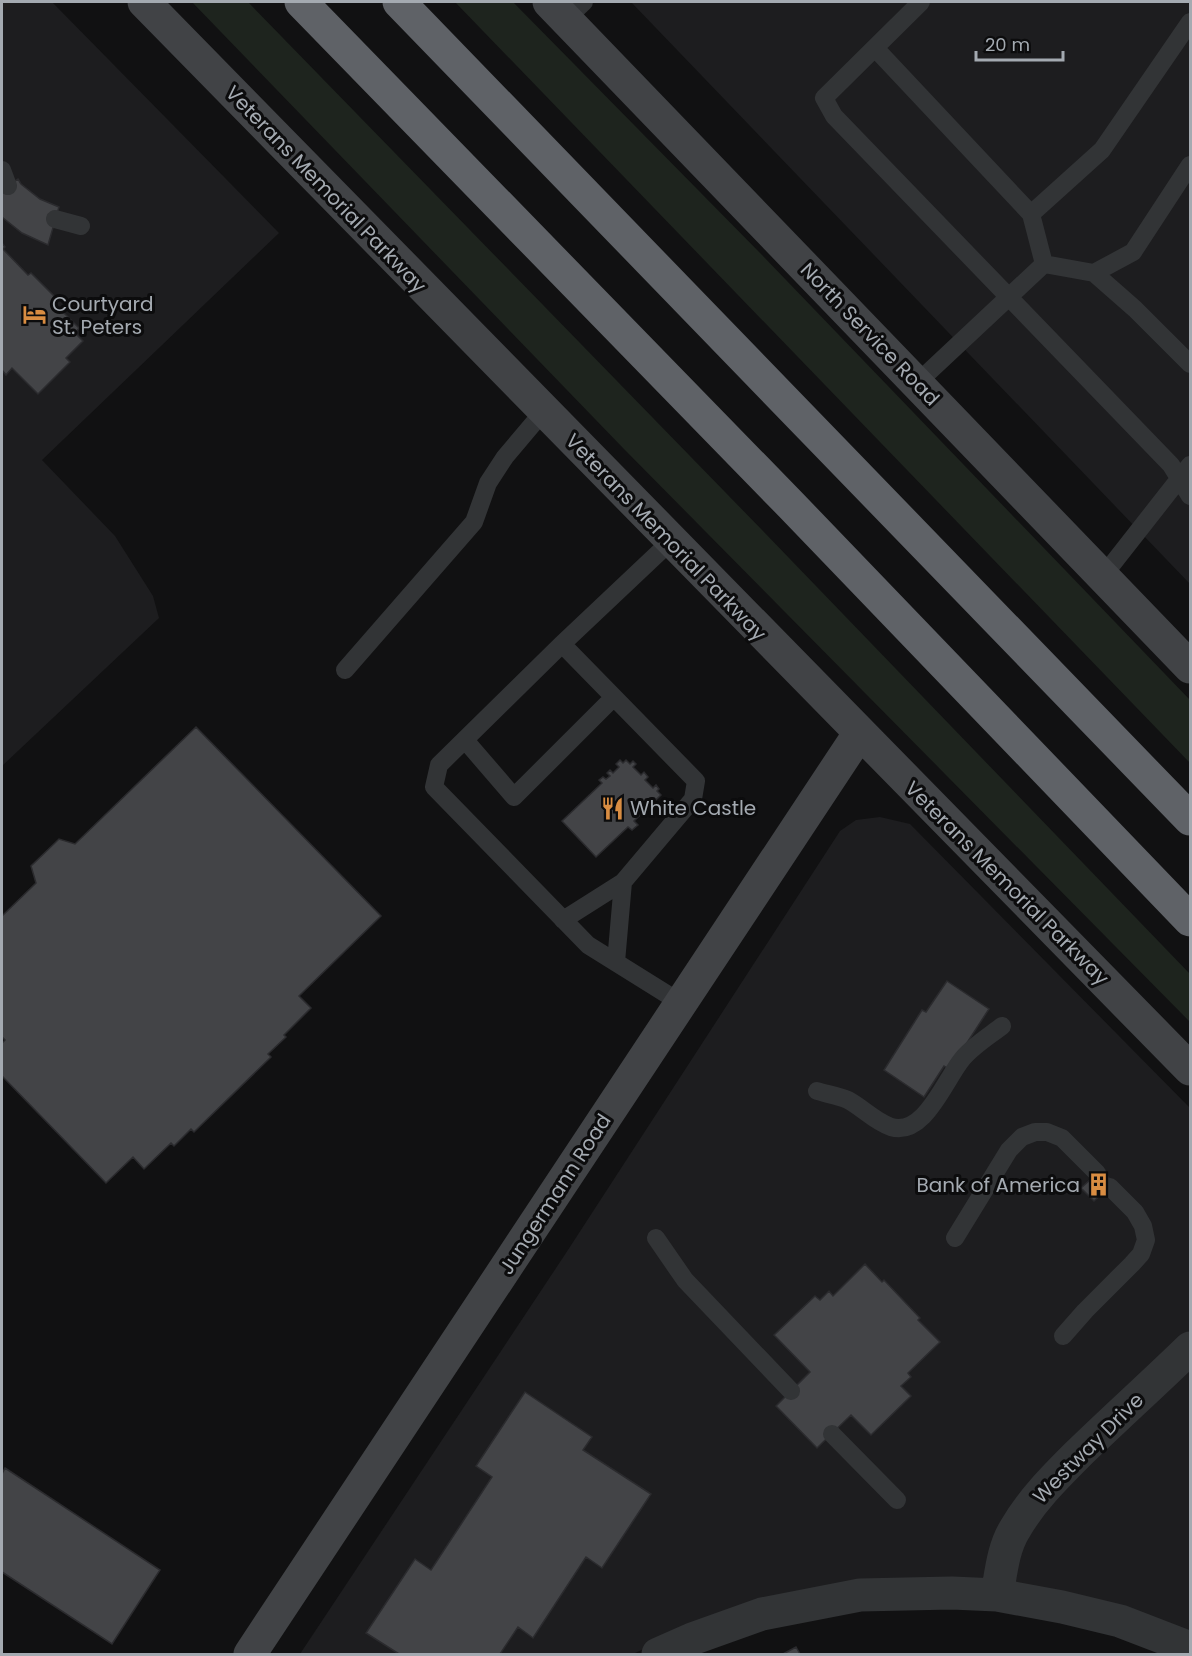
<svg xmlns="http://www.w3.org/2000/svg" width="1192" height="1656" viewBox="0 0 1192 1656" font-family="Poppins,sans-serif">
<rect width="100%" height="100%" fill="#111112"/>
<!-- built -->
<path fill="#1d1d1f" d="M2,2h50l227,231 -237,227 73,76 38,60 6,22 -157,148z
M631,2h559v582z
M880,817l30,7 280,284v529l-227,-55 -307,61 -23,11h-333l266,-401 274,-422 16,-11z"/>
<!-- green -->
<path fill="#1e241e" d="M192,2h56l515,529 427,443v48l-567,-574z
M455,2h58l249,253 428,445v63z"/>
<!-- building -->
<path fill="#434447" stroke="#2b2b2e" stroke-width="1.5" d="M18,179l3,5 19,15 19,8 -11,38 -26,-12 -19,-15 -1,1v-29z
M2,243l3,4 -2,2 25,26 3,-2 26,26 -4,3 26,26 -4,5 8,8 -17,17 4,4 -32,32 -26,-26 -6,7 -4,-5z
M196,727l185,189 -82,80 12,12 -27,27 2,2 -18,17 3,3 -77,75 -3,-3 -17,17 -3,-3 -27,26 -11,-12 -27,26 -104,-107v-33l3,-3 -3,-3v-121l34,-33 -5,-17 28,-27 16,5z
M620,760l3,3 3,-3 4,4 3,-3 3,3 -3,3 8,8 3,-3 4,5 -3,3 8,8 3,-3 3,4 -2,2 4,4 -27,26 4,4 -6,5 -4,-3 -32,30 -34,-36 40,-38 -3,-3 4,-3 3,2 4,-3 -3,-3 3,-3 3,3 6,-6 -3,-3z
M947,981l42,28 -30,46 -6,17 -9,-6 -20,31 -40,-27 38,-60 4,2z
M1101,1170l13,13 -20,18 -13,-13z
M865,1264l17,18 2,-2 36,38 -2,2 22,22 -32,31 3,4 -10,9 10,10 -40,39 -20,-20 -34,33 -41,-42 34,-34 -36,-37 41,-39 5,4 9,-9 4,5z
M525,1392l67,45 -9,13 68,44 -49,74 -16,-11 -53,81 -15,-11 -18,27h-101l-33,-21 49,-74 16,11 61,-93 -16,-11z
M5,1468l155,102 -48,74 -110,-72v-98z
M796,1647l4,7h-17z"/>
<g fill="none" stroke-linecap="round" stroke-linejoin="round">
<!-- lane -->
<path stroke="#323436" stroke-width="18" d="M921,2l-97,96 10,18 337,349 19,31
M566,19l18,-17
M875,48l156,166 13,50
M2,170l6,16
M1031,214l71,-64 88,-128
M55,219l26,7
M1094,273l41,36 55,55
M917,383l127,-119 50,9 39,-21 57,-87
M670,542l-108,102 -123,121 -5,22 154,158 93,58
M1103,576l87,-111
M562,644l134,137 -3,18 -70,83 -7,80
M345,670l129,-148 14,-39 17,-26 38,-45
M465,740l49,57 100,-100
M563,920l60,-38
M817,1091c10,3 22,5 31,9 15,8 26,21 43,27 34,10 54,-48 72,-69 10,-12 26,-22 39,-32
M656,1238l29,42 106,111
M955,1238l54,-88 13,-13 13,-5h12l15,6 35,35
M1063,1336l22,-25 47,-47 9,-10 5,-14 -3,-14 -8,-14 -25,-25
M832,1434l65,66"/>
<!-- street -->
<path stroke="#323436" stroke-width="33" d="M997,1595c4,-22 6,-47 18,-66 16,-28 39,-51 62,-74 37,-36 76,-71 113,-107
M658,1654l34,-15 70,-25 98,-19 92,-2 45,2 65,12 58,14 70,27"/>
<!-- secondary -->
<path stroke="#414346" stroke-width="33" d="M144,2c347,358 696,713 1046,1067
M549,2l641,665
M250,1654l609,-920"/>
<!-- highway -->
<path stroke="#5f6267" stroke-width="33" d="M301,2l490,503 399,415
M399,2l791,817"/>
</g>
<!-- icons -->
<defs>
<symbol id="hotel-bare" viewBox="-9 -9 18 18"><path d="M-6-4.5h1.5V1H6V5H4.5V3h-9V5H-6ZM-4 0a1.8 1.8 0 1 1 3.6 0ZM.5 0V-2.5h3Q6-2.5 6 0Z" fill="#d98d42" stroke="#0c0c0d" stroke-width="2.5" paint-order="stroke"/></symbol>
<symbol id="restaurant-bare" viewBox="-9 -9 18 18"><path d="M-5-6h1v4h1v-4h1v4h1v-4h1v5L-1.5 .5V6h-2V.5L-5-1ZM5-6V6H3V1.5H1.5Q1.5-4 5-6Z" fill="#d98d42" stroke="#0c0c0d" stroke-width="2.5" paint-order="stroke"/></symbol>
<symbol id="building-bare" viewBox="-9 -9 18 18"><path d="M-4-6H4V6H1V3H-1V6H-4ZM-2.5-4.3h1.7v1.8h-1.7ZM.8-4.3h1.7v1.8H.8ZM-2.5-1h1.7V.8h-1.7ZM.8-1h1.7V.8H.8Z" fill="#d98d42" stroke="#0c0c0d" stroke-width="2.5" paint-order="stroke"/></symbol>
</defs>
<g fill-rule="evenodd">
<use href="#hotel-bare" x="18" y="298" width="33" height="33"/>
<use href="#restaurant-bare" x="596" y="792" width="33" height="33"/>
<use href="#building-bare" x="1082" y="1168" width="33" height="33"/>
</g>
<g text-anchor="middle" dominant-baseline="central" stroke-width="6" stroke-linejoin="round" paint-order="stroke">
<!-- street labels -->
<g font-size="20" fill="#a4aab1" stroke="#0c0c0d">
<text transform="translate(326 189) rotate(46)">Veterans Memorial Parkway</text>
<text transform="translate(870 334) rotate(46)">North Service Road</text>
<text transform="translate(666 537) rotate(46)">Veterans Memorial Parkway</text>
<text transform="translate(1007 883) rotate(45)">Veterans Memorial Parkway</text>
<text transform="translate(555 1194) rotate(-57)">Jungermann Road</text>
<text transform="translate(1088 1448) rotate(-45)">Westway Drive</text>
</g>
<!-- poi labels -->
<g font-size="20" fill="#a4aab1" stroke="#0c0c0d" text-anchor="start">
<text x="52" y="304">Courtyard<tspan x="52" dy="23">St. Peters</tspan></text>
<text x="630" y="808">White Castle</text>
<text x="1080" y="1185" text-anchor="end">Bank of America</text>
</g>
</g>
<!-- border -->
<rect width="1192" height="1656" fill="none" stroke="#a4aab1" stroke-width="6"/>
<!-- scale -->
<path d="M976 51v9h87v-9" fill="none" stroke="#a4aab1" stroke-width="3"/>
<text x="985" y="51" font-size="18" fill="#a4aab1" stroke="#0c0c0d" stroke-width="4.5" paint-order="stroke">20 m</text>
</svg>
